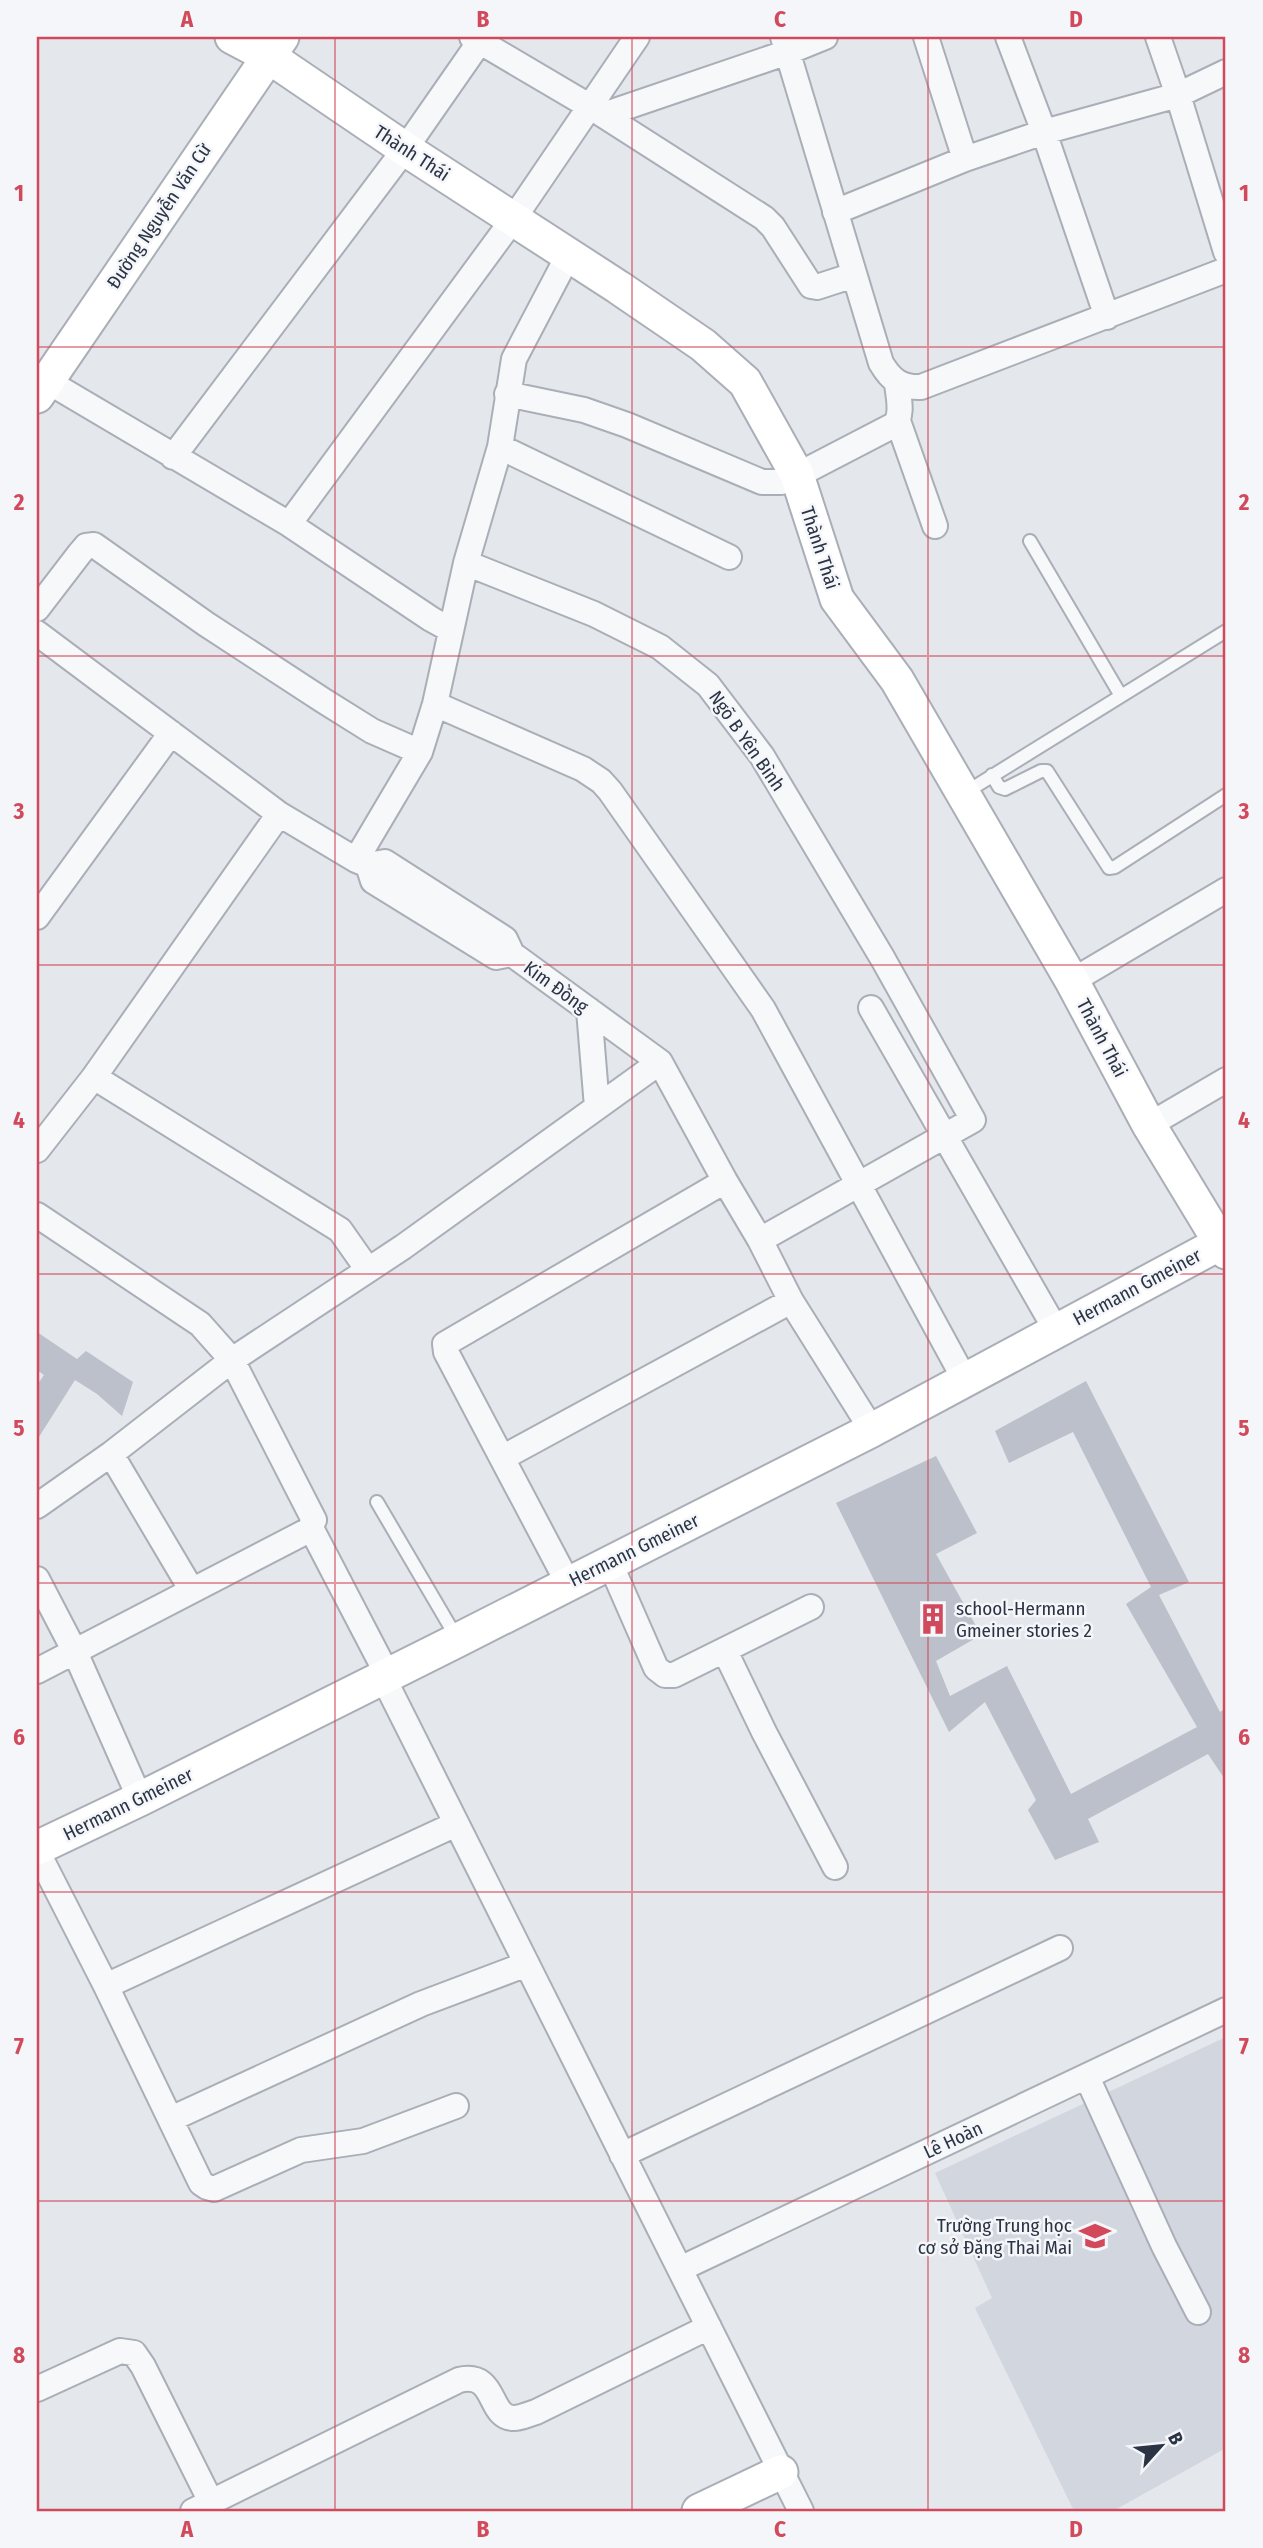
<svg xmlns="http://www.w3.org/2000/svg" width="1263" height="2548" viewBox="0 0 1263 2548" font-family="'Fira Sans Condensed',sans-serif">
<rect width="100%" height="100%" fill="#e4e7ec"/>
<!-- built -->
<path fill="#d2d6de" d="M1226,2037v411l-113,63h-39l-99,-203 17,-10 -57,-125z"/>
<!-- building -->
<path fill="#bbc0ca" d="M37,1332l40,27 9,-8 47,31 -11,34 -25,-22 -22,-14 -38,60v-55l7,-10 -7,-5z
M1086,1381l103,201 -30,13 61,117 6,-4v73l-18,-27 -120,65 11,23 -44,18 -27,-50 8,-10 -51,-98 -36,30 -113,-229 100,-47 41,77 -41,21 45,81 -45,26 14,35 57,-30 64,128 126,-67 -71,-123 25,-17 -78,-155 -64,31 -14,-32z"/>
<g fill="none" stroke-linecap="round" stroke-linejoin="round">
<defs>
<path id="lane" d="M1030,541l91,155
M992,775l7,12 6,2 36,-18h6l62,97 6,-1 111,-72
M963,794l263,-163
M377,1502l81,138"/>
<path id="street" d="M472,37l117,69 175,112 9,9 38,59 6,1 37,-12
M783,37l98,326c10,17 20,25 40,24l305,-117
M926,37l39,122
M1008,37l36,95 63,185
M1158,37l20,58 48,157
M603,115l185,-63 37,-15
M835,212l130,-53 79,-27 134,-37 48,-23
M47,381l242,143 142,95 20,11
M507,394l77,16 43,15 135,57h19l9,-3 104,-54c10,-10 4,-29 3,-42
M898,421l37,105
M500,447l229,110
M173,457l232,-308 78,-112
M289,524l225,-306 123,-181
M466,563l128,51 66,33 48,38 54,71 121,203 90,161 -213,120
M37,609l43,-56 6,-7 8,-1 112,79 118,77 48,30 48,21
M37,633l242,181 77,46 12,5 17,-3 120,77 7,15
M435,704l148,65 18,12 9,10 153,218 202,371
M356,860l64,-108 15,-48 31,-141 34,-116 14,-88 54,-103
M368,865l5,16 123,76 16,-3 148,108 65,119 35,59 31,61 81,129
M37,917l134,-184
M1072,981l154,-91
M871,1008l185,322
M589,1010l8,97
M94,1077l246,153 28,40
M1149,1125l77,-45
M37,1150l57,-73 185,-263
M37,1215l163,109 32,36 82,160 -5,10 -272,141
M111,1454l80,135
M502,1458l289,-157
M37,1506l74,-52 121,-94 171,-113 257,-185
M311,1528l76,146
M610,1563l46,105 9,7h9l137,-68
M37,1579l38,73 65,147
M568,1583l-122,-231 -1,-8 280,-163
M725,1651l39,81 71,135
M383,1677l418,834
M37,1851l69,135 95,197 6,4 7,2 87,-39 62,-9 93,-35
M106,1986l350,-162
M1087,2077l77,169 34,66
M171,2119l250,-115 106,-40
M622,2155l438,-207
M680,2269l546,-259
M37,2389l83,-38 14,2 9,13 68,136
M193,2511l266,-131c39,-9 28,38 55,38 7,0 15,-4 22,-6l173,-85"/>
<path id="secondary" d="M232,37l36,19 137,93 213,138 85,58 42,37 52,93 40,124 60,81 175,301 77,144 77,127
M37,396l245,-359
M37,1848l103,-49 318,-159 414,-210 354,-190
M699,2511l82,-39"/>
</defs>
<!-- lane casing -->
<use href="#lane" stroke="#a9aeb7" stroke-width="16"/>
<!-- street casing -->
<use href="#street" stroke="#a9aeb7" stroke-width="28"/>
<!-- secondary casing -->
<use href="#secondary" stroke="#a9aeb7" stroke-width="37"/>
<!-- lane -->
<use href="#lane" stroke="#f7f8fa" stroke-width="12"/>
<!-- street -->
<use href="#street" stroke="#f7f8fa" stroke-width="24"/>
<!-- secondary -->
<use href="#secondary" stroke="#fff" stroke-width="33"/>
</g>
<!-- grid -->
<path fill="none" stroke="#d1495b" stroke-width="2" stroke-opacity="0.55" d="M335,37v2474M632,37v2474M928,37v2474M37,347h1189M37,656h1189M37,965h1189M37,1274h1189M37,1583h1189M37,1892h1189M37,2201h1189"/>
<!-- icons -->
<defs>
<symbol id="building-bare" viewBox="-9 -9 18 18"><path d="M-4-6H4V6H1V3H-1V6H-4ZM-2.5-4.3h1.7v1.8h-1.7ZM.8-4.3h1.7v1.8H.8ZM-2.5-1h1.7V.8h-1.7ZM.8-1h1.7V.8H.8Z" fill="#d1495b" stroke="#f4f6f9" stroke-width="2.5" paint-order="stroke"/></symbol>
<symbol id="school-bare" viewBox="-9 -9 18 18"><path d="M0-5L7-2L0 1L-7-2ZM-4 1L0 2.5L4 1V4Q0 6-4 4Z" fill="#d1495b" stroke="#f4f6f9" stroke-width="2.5" paint-order="stroke"/></symbol>
</defs>
<g fill-rule="evenodd">
<use href="#building-bare" x="911" y="1597" width="44" height="44"/>
<use href="#school-bare" x="1073" y="2214" width="44" height="44"/>
</g>
<g text-anchor="middle" dominant-baseline="central" stroke-width="5" stroke-linejoin="round" paint-order="stroke">
<!-- street labels -->
<g font-size="19" fill="#2b3445" stroke="#f4f6f9">
<text transform="translate(412 153) rotate(33)">Thành Thái</text>
<text transform="translate(159 216) rotate(-56)">Đường Nguyễn Văn Cừ</text>
<text transform="translate(820 548) rotate(72)">Thành Thái</text>
<text transform="translate(747 741) rotate(55)">Ngõ B Yên Bình</text>
<text transform="translate(556 987) rotate(36)">Kim Đồng</text>
<text transform="translate(1102 1038) rotate(62)">Thành Thái</text>
<text transform="translate(1137 1287) rotate(-28)">Hermann Gmeiner</text>
<text transform="translate(634 1550) rotate(-26)">Hermann Gmeiner</text>
<text transform="translate(128 1804) rotate(-26)">Hermann Gmeiner</text>
<text transform="translate(953 2140) rotate(-25)">Lê Hoàn</text>
</g>
<!-- poi labels -->
<g font-size="19" fill="#2b3445" stroke="#f4f6f9" text-anchor="start">
<text x="956" y="1608">school-Hermann<tspan x="956" dy="22">Gmeiner stories 2</tspan></text>
<text x="1072" y="2225" text-anchor="end">Trường Trung học<tspan x="1072" dy="22">cơ sở Đặng Thai Mai</tspan></text>
</g>
</g>
<!-- border -->
<rect width="1263" height="2548" fill="none" stroke="#f4f6f9" stroke-width="77"/>
<!-- north arrow -->
<g transform="translate(1161 2446) rotate(63)" stroke="#f4f6f9" stroke-width="5" paint-order="stroke">
<path d="M0-5L12 26L0 18L-12 26Z" fill="#2b3445"/>
<text y="-10" font-size="19" font-weight="bold" text-anchor="middle" fill="#2b3445">B</text>
</g>
<rect x="38" y="38" width="1186" height="2472" fill="none" stroke="#d1495b" stroke-width="2.5"/>
<g font-size="23" text-anchor="middle" font-weight="bold" fill="#d1495b">
<text x="187" y="27">A</text>
<text x="483" y="27">B</text>
<text x="780" y="27">C</text>
<text x="1076" y="27">D</text>
<text x="19" y="201">1</text>
<text x="1244" y="201">1</text>
<text x="19" y="510">2</text>
<text x="1244" y="510">2</text>
<text x="19" y="819">3</text>
<text x="1244" y="819">3</text>
<text x="19" y="1128">4</text>
<text x="1244" y="1128">4</text>
<text x="19" y="1436">5</text>
<text x="1244" y="1436">5</text>
<text x="19" y="1745">6</text>
<text x="1244" y="1745">6</text>
<text x="19" y="2054">7</text>
<text x="1244" y="2054">7</text>
<text x="19" y="2363">8</text>
<text x="1244" y="2363">8</text>
<text x="187" y="2537">A</text>
<text x="483" y="2537">B</text>
<text x="780" y="2537">C</text>
<text x="1076" y="2537">D</text>
</g>
</svg>
